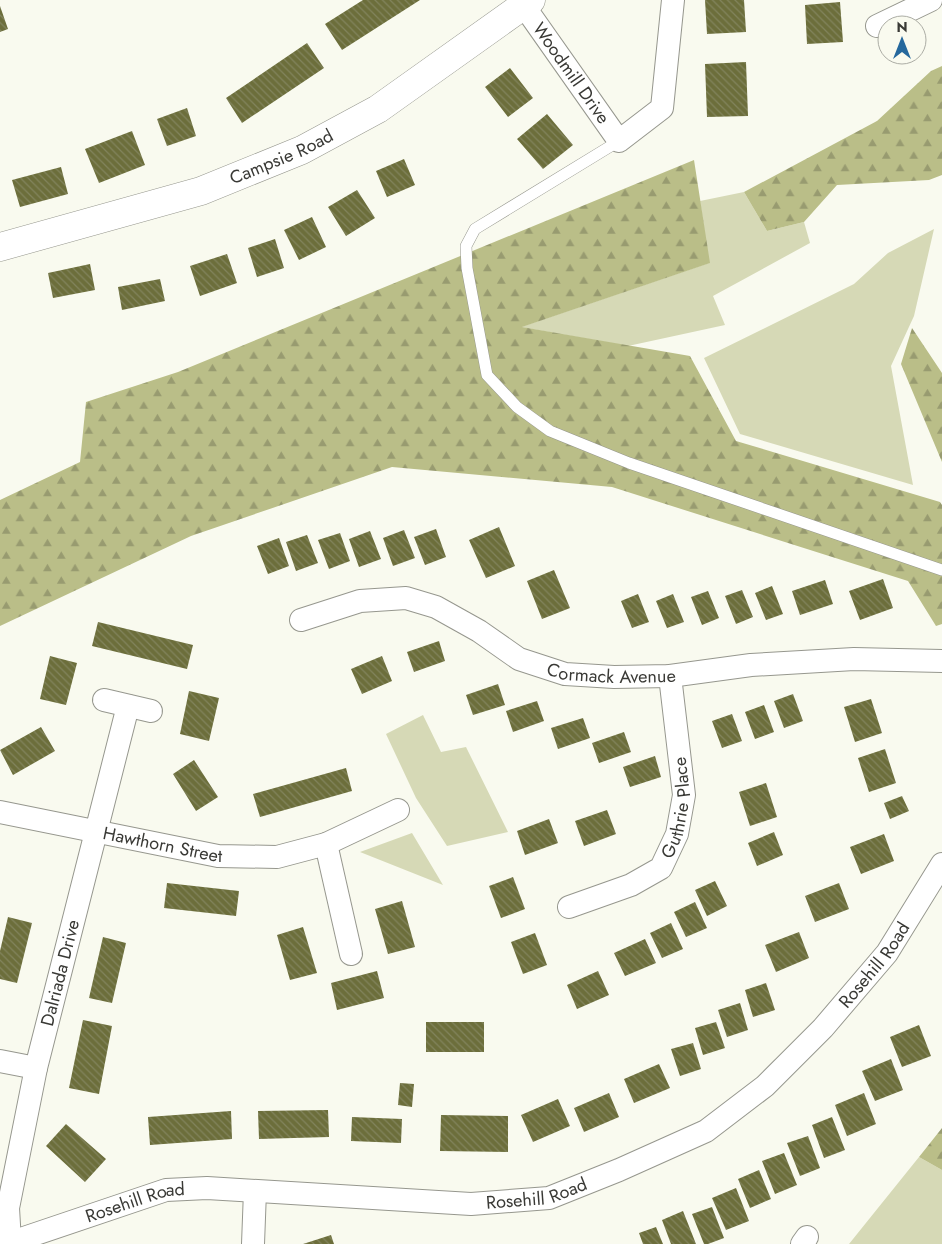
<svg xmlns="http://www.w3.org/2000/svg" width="942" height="1244" viewBox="0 0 942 1244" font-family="Jost,sans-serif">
<defs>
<pattern id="forest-firs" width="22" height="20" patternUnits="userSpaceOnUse" patternTransform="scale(1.25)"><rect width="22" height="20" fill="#babe88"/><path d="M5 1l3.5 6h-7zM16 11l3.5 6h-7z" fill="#989b70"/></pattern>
<pattern id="building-back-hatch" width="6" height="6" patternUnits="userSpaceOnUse" patternTransform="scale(1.25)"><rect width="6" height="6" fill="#6c6e3b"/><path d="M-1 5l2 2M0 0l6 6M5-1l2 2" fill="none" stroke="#82845d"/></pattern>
</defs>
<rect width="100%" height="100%" fill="#f9faef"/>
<!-- grass -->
<path fill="#d6d9b6" d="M744,192l23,39 37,-9 6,21 -97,53 12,29 -97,21 -107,-19 188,-64 -9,-62z
M934,229l-20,87 -23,50 22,119 -173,-51 -36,-76 150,-74 34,-31z
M423,715l18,37 25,-5 42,85 -61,14 -31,-48 -30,-64z
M412,833l31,52 -83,-33z
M919,1157l23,13v74h-93z"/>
<!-- forest -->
<path fill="url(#forest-firs)" d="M942,66v109l-13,5 -92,5 -33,37 -37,9 -23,-39 133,-71 54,-50z
M694,160l16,103 -188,64 168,29 46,85 204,61 2,3v119l-6,2 -28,-45 -296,-94 -220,-20 -201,69 -191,90v-126l80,-38 6,-60 92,-30z
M912,328l30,45v89l-41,-98z
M942,1128v42l-23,-13z"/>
<!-- building -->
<path fill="url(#building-back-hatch)" d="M363,0h57l-78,50 -17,-26z
M705,0h39l2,32 -39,2z
M840,2l3,40 -36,2 -2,-39z
M0,6l8,23 -8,3z
M307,43l17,25 -82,55 -16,-25z
M746,62l2,54 -41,1 -2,-53z
M510,68l23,30 -25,19 -23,-30z
M187,108l9,28 -29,10 -10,-27z
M547,114l26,31 -30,24 -26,-30z
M132,131l13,34 -46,18 -14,-34z
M404,159l11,26 -28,12 -11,-26z
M61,167l7,27 -48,13 -8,-27z
M357,190l18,28 -29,18 -18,-29z
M312,217l14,30 -27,13 -15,-30z
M275,239l9,29 -27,9 -9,-29z
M227,254l10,29 -37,13 -10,-30z
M90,264l5,26 -42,8 -5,-25z
M160,279l5,22 -43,9 -4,-23z
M499,527l16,39 -29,12 -17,-38z
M436,529l10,28 -21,8 -11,-28z
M404,530l11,28 -22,8 -10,-28z
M370,531l11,28 -22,8 -10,-28z
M340,533l10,28 -21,8 -11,-29z
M307,535l11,28 -22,8 -10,-29z
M279,538l10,28 -21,8 -11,-28z
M554,570l16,38 -28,11 -15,-38z
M883,579l10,29 -33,12 -11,-29z
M825,580l8,24 -33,11 -8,-24z
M772,586l11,28 -17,6 -11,-27z
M742,590l11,27 -17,7 -11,-28z
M708,591l11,27 -17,7 -11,-28z
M638,594l11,28 -17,6 -11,-27z
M673,594l11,28 -17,6 -11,-27z
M98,622l95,23 -6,24 -95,-23z
M439,641l6,20 -31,11 -7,-20z
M50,656l27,7 -11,42 -26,-6z
M382,656l10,25 -30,13 -11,-25z
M498,684l7,21 -32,10 -7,-20z
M189,691l30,7 -10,43 -29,-7z
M793,694l10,27 -19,7 -10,-27z
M871,699l11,34 -27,9 -11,-35z
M537,701l7,20 -31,11 -7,-21z
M764,705l10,27 -19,7 -10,-27z
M732,714l10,27 -20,7 -10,-27z
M583,718l7,20 -32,11 -7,-21z
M41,727l14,24 -42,24 -13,-25z
M624,732l7,20 -32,11 -7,-20z
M885,749l11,34 -27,9 -11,-34z
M655,756l6,21 -31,10 -7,-20z
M194,760l24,37 -22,14 -23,-37z
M346,768l6,23 -92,26 -7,-23z
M766,783l11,34 -27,9 -11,-34z
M902,796l7,15 -19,8 -6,-16z
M607,810l9,24 -32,12 -9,-25z
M549,819l9,24 -33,12 -8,-24z
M774,832l9,23 -26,11 -9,-23z
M884,834l10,27 -33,13 -11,-27z
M513,877l12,32 -24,9 -12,-32z
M715,881l12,25 -20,10 -12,-26z
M167,883l72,8 -3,25 -72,-8z
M839,883l10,26 -34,13 -10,-26z
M402,901l13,46 -27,7 -13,-45z
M695,902l12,26 -21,9 -12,-25z
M8,917l24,6 -15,60 -17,-4v-28z
M671,923l12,26 -21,9 -12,-25z
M303,927l14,46 -27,7 -13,-45z
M799,932l10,26 -33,14 -11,-27z
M535,933l12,32 -24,9 -12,-32z
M103,937l23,6 -14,60 -23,-5z
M645,939l11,24 -31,13 -11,-23z
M377,971l7,27 -47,12 -6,-27z
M598,971l11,24 -32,14 -10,-24z
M766,983l9,27 -22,7 -8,-27z
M740,1003l8,27 -21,7 -9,-27z
M83,1020l29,6 -13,68 -30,-6z
M426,1022h58v30h-58z
M716,1022l9,26 -22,7 -8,-27z
M919,1025l12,31 -29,11 -12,-30z
M693,1043l8,26 -21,7 -9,-27z
M891,1059l12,31 -28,11 -13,-30z
M659,1064l11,24 -36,15 -10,-24z
M400,1083l14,1 -2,23 -14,-2z
M609,1093l10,24 -35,15 -10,-24z
M864,1093l12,31 -29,12 -12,-31z
M558,1099l12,27 -37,16 -12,-27z
M328,1110l1,27 -70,2 -1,-28z
M231,1111l1,28 -82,6 -2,-28z
M441,1115l67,1v36l-68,-1z
M352,1117l50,2 -1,24 -50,-2z
M832,1117l13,33 -21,8 -12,-33z
M66,1124l40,35 -21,23 -39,-36z
M808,1136l12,32 -20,8 -13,-33z
M784,1153l13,32 -22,9 -13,-33z
M759,1170l12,29 -21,9 -12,-29z
M736,1188l13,33 -23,9 -14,-32z
M712,1207l12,31 -16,6h-4l-12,-30z
M683,1211l13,33h-25l-9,-24z
M656,1227l7,17h-20l-4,-11z
M331,1235l3,9h-31z"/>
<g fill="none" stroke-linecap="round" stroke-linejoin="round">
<defs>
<path id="service" d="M619,141l-144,88 -9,17 1,22 20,107 30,32 33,24 79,32 313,107"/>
<g id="minor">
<path id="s1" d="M524,6l95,135 43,-33 11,-108"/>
<path d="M877,26l54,-26"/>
<path id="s2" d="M301,620l59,-19 46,-3 30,9 43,24 40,28 46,15 49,3 56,-1 81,-11 103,-6 88,2"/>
<path d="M104,700l47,11"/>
<path id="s3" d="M0,812l218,44 59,1 49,-13 72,-34"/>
<path d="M326,844l25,110"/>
<path id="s4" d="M569,907l62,-22 30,-17 16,-34 7,-39 -14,-119"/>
<path d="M0,1061l36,7"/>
<path id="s5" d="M10,1242l-2,-34 28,-140 92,-362"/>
<path id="s6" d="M6,1244l160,-54 41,-2 264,16 78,-6 70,-28 87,-39 59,-45 58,-58 64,-75 55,-89"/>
<path d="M253,1244l2,-53"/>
<path d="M802,1244l5,-7"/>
</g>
<g id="secondary">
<path id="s7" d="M0,247l201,-56 101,-41 76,-41 153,-109"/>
</g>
</defs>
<!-- service casing -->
<use href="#service" stroke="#96978e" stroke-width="12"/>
<!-- minor casing -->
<use href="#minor" stroke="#96978e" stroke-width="24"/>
<!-- secondary casing -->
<use href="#secondary" stroke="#96978e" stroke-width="29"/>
<!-- service -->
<use href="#service" stroke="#fff" stroke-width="11"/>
<!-- minor -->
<use href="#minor" stroke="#fff" stroke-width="22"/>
<!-- secondary -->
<use href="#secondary" stroke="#fff" stroke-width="28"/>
</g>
<g text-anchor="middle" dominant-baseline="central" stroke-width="5" stroke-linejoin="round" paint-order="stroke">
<!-- street labels -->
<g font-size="18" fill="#393935" stroke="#f9faef">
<text stroke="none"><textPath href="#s1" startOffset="82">Woodmill Drive</textPath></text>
<text stroke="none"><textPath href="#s7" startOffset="296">Campsie Road</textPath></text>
<text stroke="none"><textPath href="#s2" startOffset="332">Cormack Avenue</textPath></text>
<text stroke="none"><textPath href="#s4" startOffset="164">Guthrie Place</textPath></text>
<text stroke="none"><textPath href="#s3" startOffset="166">Hawthorn Street</textPath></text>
<text stroke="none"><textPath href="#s6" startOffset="961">Rosehill Road</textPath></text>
<text stroke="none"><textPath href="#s5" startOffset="275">Dalriada Drive</textPath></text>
<text stroke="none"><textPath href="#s6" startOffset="541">Rosehill Road</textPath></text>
<text stroke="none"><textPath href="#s6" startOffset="136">Rosehill Road</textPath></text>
</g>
</g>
<!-- north arrow -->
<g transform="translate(902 40)"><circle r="24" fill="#f9faef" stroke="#acada5"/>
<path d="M0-4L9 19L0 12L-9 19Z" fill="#25689d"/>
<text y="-8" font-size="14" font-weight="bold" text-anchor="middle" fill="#393935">N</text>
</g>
</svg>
